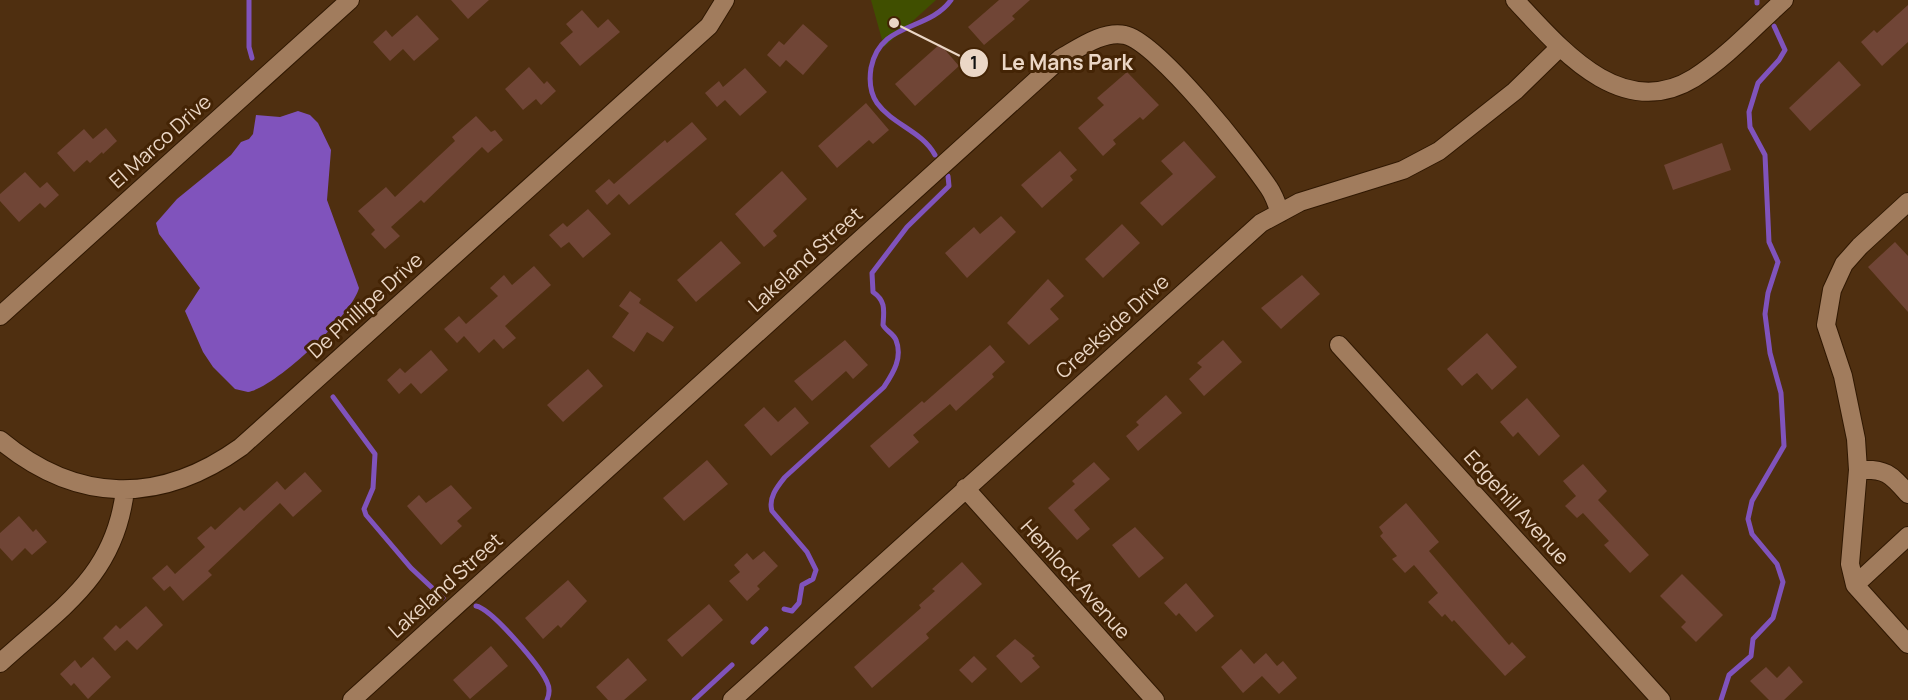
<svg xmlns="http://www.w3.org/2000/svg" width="1908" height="700" viewBox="0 0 1908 700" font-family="Manrope,sans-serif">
<rect width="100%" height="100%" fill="#4f2f10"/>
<!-- green -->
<path fill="#404f00" d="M871,0h65l-52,47z"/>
<!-- water -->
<path fill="#8053bc" d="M298,111l12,4 8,8 13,27 -4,50 32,88c-7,27 -84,100 -111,104l-13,-3 -22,-22 -10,-15 -18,-41 15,-23 -41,-54 -3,-11 21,-24 54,-44 10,-13 8,-3 4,-5 3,-19 24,2z"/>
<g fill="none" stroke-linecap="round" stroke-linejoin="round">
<!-- stream -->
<path stroke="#8053bc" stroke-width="5" d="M249,0v47l3,11
M1757,0v3
M935,155c-13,-24 -42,-30 -58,-52 -7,-10 -8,-22 -6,-35 9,-47 57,-36 80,-68
M333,397l42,57 -2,34 -9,21 2,6 45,53 32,30
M476,606c16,3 64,60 71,76 3,6 3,11 0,18
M784,609l8,2 7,-8 3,-18 11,-6 3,-9 -9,-18 -35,-41c-4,-13 5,-24 13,-34l99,-90c9,-14 19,-29 12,-47 -3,-7 -10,-9 -13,-15 1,-15 3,-24 -10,-33l-1,-19 35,-46 42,-41 -1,-10
M753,642l13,-13
M694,700l38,-35
M1721,700l8,-25 22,-19 2,-17 20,-21 10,-36 -6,-18 -25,-30 -4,-15 4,-18 32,-55 -3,-53 -11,-40 -5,-39 3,-21 10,-31 -9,-20 -4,-87 -15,-28 -1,-15 9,-29 21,-23 6,-10 -11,-24"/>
</g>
<!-- building -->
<path fill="#704536" d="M451,0h38l-21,19z
M999,0h31l-18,16 3,3 -31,26 -16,-18z
M1908,5v37l-26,24 -21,-24 13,-12 3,3z
M582,10l16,18 10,-9 12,13 -40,34 -20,-23 13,-11 -7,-8z
M417,15l22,24 -25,22 -11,-12 -13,12 -17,-19 13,-12 6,7z
M803,24l25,22 -25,29 -17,-15 -6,7 -13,-12 12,-14 5,4z
M940,44l19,22 -44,40 -20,-22z
M1839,61l22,24 -51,46 -21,-23z
M529,67l15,17 3,-3 9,10 -15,14 -5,-6 -13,11 -18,-21z
M745,68l22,24 -27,24 -15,-16 -8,7 -12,-14 14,-12 4,6z
M1127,72l32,33 -16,15 -3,-3 -27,23 3,4 -13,12 -25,-28 26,-23 -7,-7z
M866,103l23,27 -16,14 -4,-4 -32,28 -19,-22z
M476,116l15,16 4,-2 8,10 -15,13 -6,-6 -58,56 -3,-3 -30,27 9,9 -15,13 -14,-15 4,-4 -17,-19 28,-24 9,10 60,-56 -3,-4z
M692,122l15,17 -78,66 -10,-11 -12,11 -12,-14 14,-12 5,5 51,-44 2,3z
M106,128l11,13 -14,13 -1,-2 -12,11 -3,-3 -13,12 -17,-19 27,-24 9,10z
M1184,141l32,36 -54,49 -22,-23 33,-29 -12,-13z
M1722,143l9,27 -58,20 -9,-25z
M1060,151l17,19 -7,6 3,4 -31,28 -21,-23z
M782,171l25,28 -34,32 4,5 -13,11 -29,-33z
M25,172l15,16 7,-6 12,13 -14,13 -5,-5 -21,19 -19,-21v-7z
M588,209l23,25 -28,24 -14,-16 -8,6 -12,-13 14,-12 4,4z
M1001,216l15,16 -49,46 -22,-25 29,-26 6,7z
M1122,224l18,19 -37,35 -18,-19z
M721,241l20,22 -45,39 -19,-22z
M1895,242l13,14v56l-40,-45z
M534,266l17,19 -46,41 11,12 -13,11 -9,-10 -15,14 -15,-17 -7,7 -13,-14 15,-13 7,8 32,-28 -8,-8 14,-13 8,10z
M1302,275l18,19 -39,35 -20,-21z
M1048,279l16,17 -14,13 9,10 -30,26 -22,-22z
M630,291l11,8 -2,4 35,24 -11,15 -16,-10 -13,20 -22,-15 17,-24 -10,-7z
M1487,333l30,34 -25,23 -15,-17 -15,13 -15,-17z
M845,340l23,25 -15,14 -7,-8 -34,30 -18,-20z
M1223,340l19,22 -38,34 -15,-17 13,-12 -5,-4z
M990,345l15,17 -13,12 2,3 -38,34 -6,-7 -37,31 6,7 -30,26 -19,-22 52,-45 2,2z
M431,350l17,20 -27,24 -10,-11 -12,11 -12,-14 13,-12 5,5z
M588,369l15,17 -40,36 -16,-17z
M1166,395l16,18 -44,38 -12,-15 13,-11 -3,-3z
M1527,398l33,38 -21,20 -21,-24 -5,5 -13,-15z
M764,407l14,15 17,-15 14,16 -38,33 -27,-31z
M707,460l21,24 -44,37 -21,-23z
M1094,462l16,17 -36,31 16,19 -13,11 -29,-32 27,-24 -3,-3z
M1583,464l24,27 -9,9 51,55 -19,18 -26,-28 5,-4 -26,-28 -6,5 -12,-12 11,-10 -13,-15z
M305,472l17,19 -29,26 -13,-14 -72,68 4,4 -29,26 -13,-15 -6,5 -12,-13 15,-13 8,9 30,-27 -8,-9 14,-12 4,4 25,-23 4,4 33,-30 8,9z
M451,485l21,23 -15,13 5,5 -21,19 -34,-39 12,-11 7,8z
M1406,503l33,39 -10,9 80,94 3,-3 14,15 -21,19 -51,-56 -2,2 -7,-8 -3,3 -14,-15 10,-9 -24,-28 -9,8 -13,-14 5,-3 -17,-20 3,-3 -4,-6z
M19,516l14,16 3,-3 11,13 -15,13 -7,-7 -13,13 -12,-13v-15z
M1135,527l29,31 -25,20 -27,-33z
M764,551l14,15 -21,20 3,3 -13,12 -18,-20 11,-9 -6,-7 13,-12 6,7z
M962,562l20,22 -56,50 3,4 -57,50 -18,-21 67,-59 -2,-3 16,-14 -3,-2z
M1682,574l41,41 -27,27 -15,-15 5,-5 -26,-26z
M568,580l19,21 -26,27 -3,-3 -15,14 -18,-21z
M1186,583l28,33 -18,16 -17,-19 -3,3 -12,-13z
M709,604l14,16 -41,37 -15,-17z
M146,606l17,19 -26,25 -10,-10 -12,11 -12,-13 13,-13 4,4z
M1015,639l20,17 -3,2 8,9 -19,16 -25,-27z
M491,646l17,20 -38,33 -17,-19z
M1241,649l13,15 12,-11 11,13 6,-5 14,17 -18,16 -17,-18 -19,17 -22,-26z
M974,656l13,13 -15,14 -13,-13z
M93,657l18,20 -23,22 -14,-16 -3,3 -11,-12 15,-14 6,8z
M628,658l19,22 -23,20h-16l-12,-13z
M1789,666l14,16 -19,18h-15l-19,-19 16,-14 11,11z"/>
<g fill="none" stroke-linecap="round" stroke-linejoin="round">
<defs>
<path id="street" d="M1515,0c45,48 106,123 179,78 33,-21 61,-52 90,-78
M1908,202l-48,44 -16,18 -12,26 -6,35 17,51 13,63 2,31 -8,94 5,21 53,59
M0,316l350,-316
M1339,345l322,355
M0,440c77,64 160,65 241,7l468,-421 16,-26
M1858,470c27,-2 33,4 50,24
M965,488l190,212
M1855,585l53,-49
M0,663c60,-55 115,-86 125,-173
M352,700l709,-642c18,-10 43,-28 64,-23 33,7 123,122 144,153 5,7 8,16 11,25
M732,700l529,-477 39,-21 103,-32 36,-19 76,-60 44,-43"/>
</defs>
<!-- street casing -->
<use href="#street" stroke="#301802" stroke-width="20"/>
<!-- street -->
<use href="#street" stroke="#a17c5d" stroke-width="18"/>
</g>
<g text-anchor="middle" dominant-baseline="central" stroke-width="6" stroke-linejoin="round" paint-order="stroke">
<!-- street labels -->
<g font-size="20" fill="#ebd7c6" stroke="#442405">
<text transform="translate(160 141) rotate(-42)">El Marco Drive</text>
<text transform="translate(805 259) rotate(-42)">Lakeland Street</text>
<text transform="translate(365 305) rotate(-42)">De Phillipe Drive</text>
<text transform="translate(1112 326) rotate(-42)">Creekside Drive</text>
<text transform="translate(1517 507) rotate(48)">Edgehill Avenue</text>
<text transform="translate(1076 579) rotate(48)">Hemlock Avenue</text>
<text transform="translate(445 585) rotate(-42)">Lakeland Street</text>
</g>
</g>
<!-- callouts -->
<path fill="none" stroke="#ebd7c6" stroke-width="2" d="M894 23L974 63"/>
<g fill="#ebd7c6" stroke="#442405" stroke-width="2">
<circle cx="894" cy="23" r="6"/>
<circle cx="974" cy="63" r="15"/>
</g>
<g font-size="18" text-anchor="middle" font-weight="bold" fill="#111">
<text x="974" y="69">1</text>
</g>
<g font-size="21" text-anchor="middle" font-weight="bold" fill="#ebd7c6" stroke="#442405" stroke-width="6" stroke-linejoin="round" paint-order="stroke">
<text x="1067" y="70">Le Mans Park</text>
</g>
</svg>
